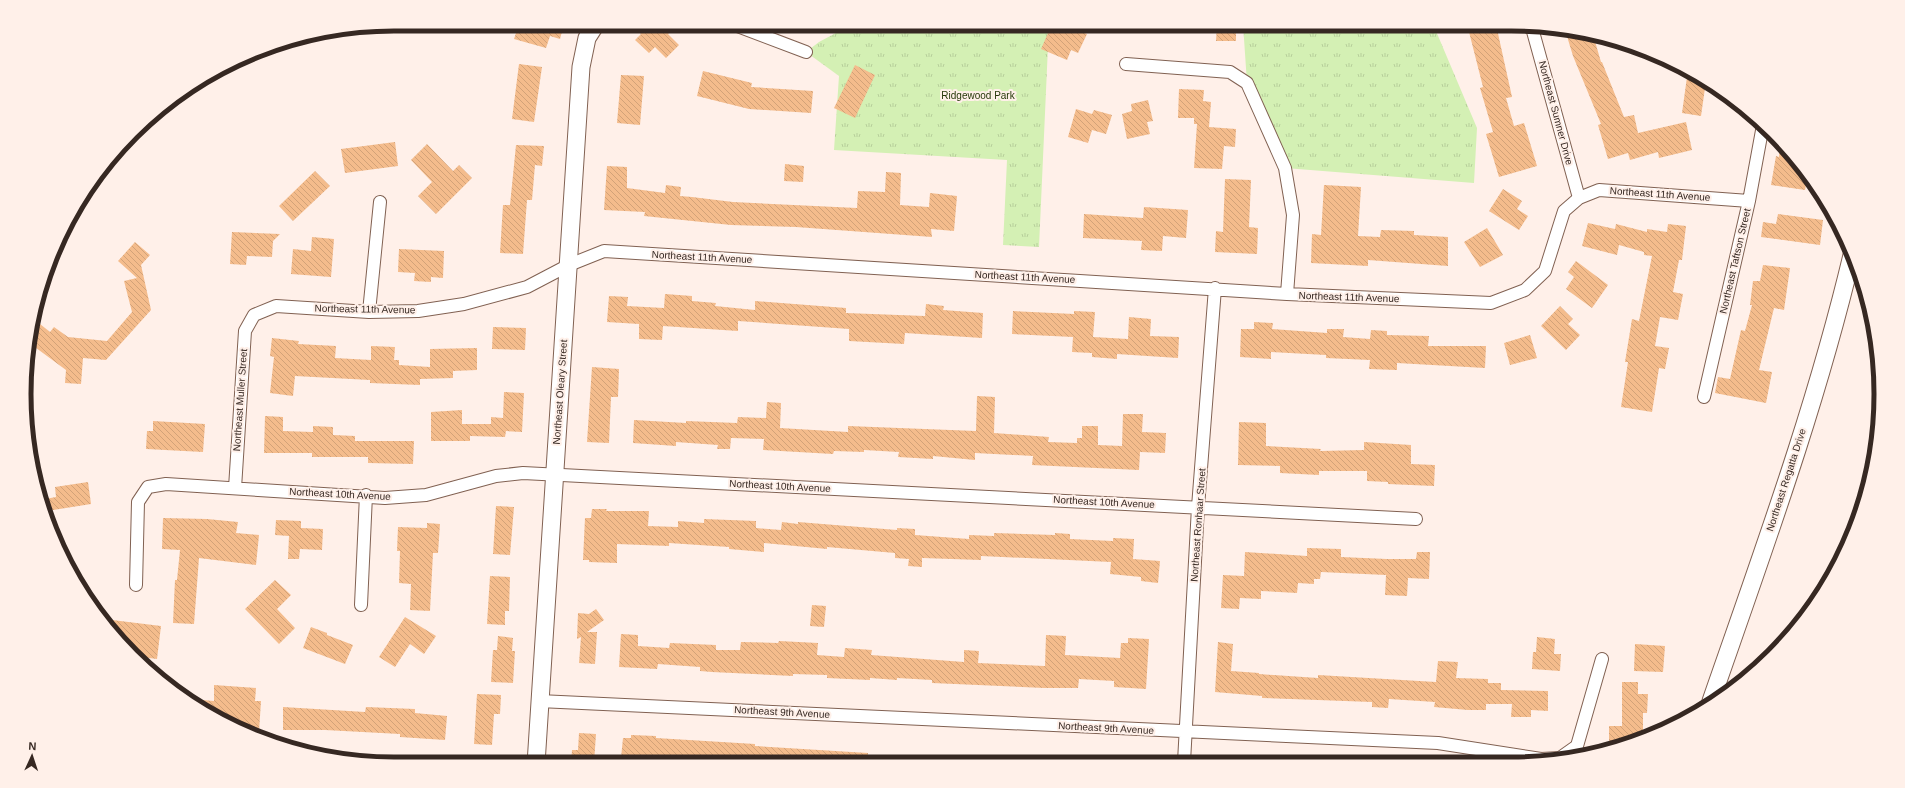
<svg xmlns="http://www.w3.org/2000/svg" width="1905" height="788" viewBox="0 0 1905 788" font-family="Helvetica,sans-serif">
<defs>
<pattern id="park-tufts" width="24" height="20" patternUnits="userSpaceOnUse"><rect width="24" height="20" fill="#d4f0b4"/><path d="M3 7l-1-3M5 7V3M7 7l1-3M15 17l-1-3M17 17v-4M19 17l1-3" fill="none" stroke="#b7ce9a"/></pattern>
<pattern id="building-back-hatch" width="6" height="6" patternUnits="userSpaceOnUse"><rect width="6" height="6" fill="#f4bc8c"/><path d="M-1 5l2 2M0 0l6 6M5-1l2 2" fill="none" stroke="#d2a278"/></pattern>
</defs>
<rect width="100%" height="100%" fill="#fff0e9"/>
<!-- park -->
<path fill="url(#park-tufts)" d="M1006,24h43l-10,223 -36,-2 4,-85 -173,-10 5,-74 -33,-24 13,-10 30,-16 156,4z
M1243,24h190l44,104 -3,55 -189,-15 -38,-85z"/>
<!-- building -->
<path fill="url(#building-back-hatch)" d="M519,24h45l-4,15 -10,-3 -4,12 -32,-9z
M630,24h48l-10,10 11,11 -13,13 -11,-11 -6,6 -14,-13 6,-6z
M1052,24h12l23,10 -9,19 -7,-3 -4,10 -26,-11z
M1217,24h19v17h-20z
M1467,24h27l1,5h2l15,68 -6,1 8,28 10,-3 13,43 -38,11 -13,-43 7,-2 -13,-44 3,-1z
M1566,33l28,5 7,24h1l22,55 10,-2 4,18 48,-11 6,28 -33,8 -1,-6 -28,8 -2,-7 -20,6 -10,-34 3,-1 -28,-68z
M519,64l23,3 -8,55 -22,-3z
M855,65l20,10 -20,43 -21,-10z
M703,71l49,12 -1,4 62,4 -2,22 -62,-4 -52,-13z
M621,75l23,1 -4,49 -23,-2z
M1687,77l19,4 -5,35 -19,-3z
M1179,89l25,1 -1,11 8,1 -2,25 27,2 -1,18 -11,-1 -2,23 -28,-1 3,-44h-3v-6h-16z
M1148,100l5,21 -6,1 3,12 -23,5 -5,-25 10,-3 -1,-7z
M1076,109l16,5 2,-4 18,5 -6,19 -14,-4 -4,13 -20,-6z
M395,142l3,24 -53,7 -4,-24z
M1780,143l28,31 -3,16 -34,-5 5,-29 3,1z
M427,144l26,27 6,-6 13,13 -36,36 -18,-18 14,-14 -21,-22z
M516,145l28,1 -2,20 -7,-1 -3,35h-5l-4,54 -23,-1 3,-48h7z
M785,164l19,2 -1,16 -19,-1z
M607,166l20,1v21l38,5 1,-8 15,2 -1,9 12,1 41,5 124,6 1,-17 27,1 1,-20 15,1 -1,32 29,2 1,-14 27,3 -3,35 -23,-2 1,8 -136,-10 -65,-2 -87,-9 1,-4 -41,-2z
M315,171l15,15 -37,35 -14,-15z
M1225,179l26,1 -2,47 9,1 -1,26 -42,-2 1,-21 7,1z
M1324,185l37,2 -3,49 22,1 1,-7 33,1v4l34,2v29l-80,-6v6l-57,-3 1,-29 9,1z
M1503,189l19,12 -5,8 11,7 -9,14 -30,-19z
M1144,207l44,3 -2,28 -23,-2 -1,15 -21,-1 1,-9 -59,-3 1,-24 59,4z
M1778,214l45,6 -3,25 -59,-8 2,-15 13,2z
M1588,223l27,6 1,-5 31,8v-3l20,3 1,-8 18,2 -4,34h-3l-6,32 10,2 -5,26 -18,-3 -5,29 14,2 -4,21 -6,-1 -7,44 -31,-5 7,-45h-3l7,-43 7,2 13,-65 -8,-1v-3l-25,-7 -2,10 -35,-9z
M1487,228l16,27 -23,12 -16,-25z
M232,232l48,2 -7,7 -1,16 -25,-1 -1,9 -16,-1z
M312,237l22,2 -3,38 -40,-3 2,-25 18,2z
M135,242l15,13 -9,10 10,45 -45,50 -23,-2 -2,26 -16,-1 1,-13 -38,-28v-2l12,-16 10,8 4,-5 14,10 39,4 25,-29 -8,-31 13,-3 -19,-17z
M399,249l45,2 -1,27 -12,-1v5l-17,-1 1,-8 -17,-1z
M1576,261l32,24 -16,23 -26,-19 8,-12 -6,-5z
M1763,265l27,3 -6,42 -10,-2 -15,62 13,2 -6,31 -51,-10 3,-16 12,2 11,-49 4,1 7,-26h-2l3,-24h7z
M665,294l27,2v5l24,2 -1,3 40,4v-9l91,7v5l79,3 1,-12 18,2 -1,4 40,3 -1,25 -77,-5 -1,11 -55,-3v-12l-111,-8v10l-75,-5 -1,14 -23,-1v-15l-32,-2 2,-26 19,1 -1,9 37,2z
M1560,306l13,13 -5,5 12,11 -14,15 -25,-24z
M1013,311l61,3v-3l21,1 -2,25 35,2 1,-22 22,2 -1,17 29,1 -1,21 -61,-4v5l-25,-2v-4l-20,-1 1,-15 -61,-3z
M1254,322l19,1 -1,6 55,4v-4h17l-1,8 27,2 1,-9 16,1v4l42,1 -1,10h58l-1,22 -88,-5v7l-28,-1 1,-9 -44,-2v-3l-55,-3v7l-31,-2 1,-28h13z
M493,327l33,1 -1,22 -33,-1z
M1530,335l7,23 -27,7 -6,-22z
M272,338l27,3 -1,3 38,2 -1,12 36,2v-14l24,1 -1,13h5v5l31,2v-18l47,-1v22l-24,1v7l-33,1v6l-50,-2v-3l-75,-4 -2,20 -23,-3 4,-36 -4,-1z
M592,367l27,2 -1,28h-7l-2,46 -22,-1z
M504,392l20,1 -2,39 -16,-1 -1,6 -35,-1v5h-39v-29l31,-2v14h29v-7l12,1z
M977,396l18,1 -1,36 55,4 -1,5 29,1v-5h5v-12h16v19l24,1 1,-32h20l-1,18 24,1 -1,20 -25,-1 -1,18 -107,-5 1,-9 -58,-3v7l-42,-4v3l-35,-2 1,-5 -35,-2v2l-30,-1 -1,3 -70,-4 1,-11 -33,-1 -1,11h-13l1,-4 -42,-3v4l-43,-3 1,-23 52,3v-2l51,2 1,-6 28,1 1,-16 14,1 -1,25 68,4v-6l128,5z
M265,416l18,1v14l30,1v-6l20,1v8l22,1v5h59l-1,23 -45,-1v-6h-56v-4h-48z
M153,421l52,3 -2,28 -57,-3 1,-18h6z
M1239,422l27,1v23l55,3 -1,2 44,-1v-8l47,3v19l24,1 -1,21 -46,-2v-2l-21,-1v-10h-48v4l-39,-2v-7l-42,-1z
M88,482l3,22 -44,7 -2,-12 11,-2 -1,-10z
M496,506l18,1 -4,48 -17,-1z
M592,509h15l-1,2h43l-1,15 30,1v-6l26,2v-4l52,2v7l25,2 1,-8 16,2v-2l99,8v-2l18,1v6l54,4v-4l25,1v-3l61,2v-2l15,1v5l43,2v-3l21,1 -1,20 27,2 -2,22 -17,-2v-4l-31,-3 1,-12 -130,-6v4l-59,-2v9l-14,-1 1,-7 -14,-1v-5l-68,-6v2l-63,-6v9l-35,-3v-2l-60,-4v3l-52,-2v19l-28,-1v-2h-6l2,-42h6z
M163,518l44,1 31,3 -2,11 23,2 -3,30 -57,-7 -5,66 -21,-1 2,-43h2l3,-30 -18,-1z
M276,520l25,1v7l22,1 -1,21 -22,-1 -1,10h-11l1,-23 -14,-1z
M427,523l13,1 -2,29h-5l-3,58 -20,-1 1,-26 -12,-1 1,-32h-3l1,-24 29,1z
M1307,548l34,1v8l46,2h29l1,-7h13l-1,27 -21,-1 -1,18 -22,-1 1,-20 -65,-3 -1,7h-6v5l-16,-1 -1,10 -36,-2v8l-21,-1 -1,11 -18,-1 2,-33 21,1 1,-24 62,4z
M490,576l20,1 -1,34h-4v14l-18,-1z
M275,580l16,15 -14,14 18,19 -16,16 -34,-35z
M812,605l14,1 -2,21 -14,-1z
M596,609l8,11 -17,12h10l-2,32 -16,-1 2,-26 -4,2 1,-26 11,1z
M405,617l31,19 -12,18 -14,-10 -15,23 -16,-10z
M104,619l57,7 -4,33 -16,-2z
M311,627l16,6v2l26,10 -8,19 -42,-16z
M621,634l17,1v11l31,2 1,-5 46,2v5h24l1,-8 37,1 1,-2 39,2 -1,12 27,2 1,-9 27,2 -1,5 93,7v-12l15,1 -1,12 67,3 1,-31 20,1 -1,19 55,3 1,-15h7v-5l21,1 -3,50 -32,-2v-6l-35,-2 -1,9h-34l-112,-5v-3l-35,-2v2l-27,-2v2l-43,-2v-3l-34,-1v2l-81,-4 -12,-1v-4l-42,-3 -1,5 -38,-2z
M498,636l15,2 -1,13h3l-2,32 -22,-1 2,-32h4z
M1537,637l18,2 -1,15h7l-1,17 -28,-2 1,-17h3z
M1218,642l15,2 -2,27 28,2v1l59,4v-3l118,7 2,-21 20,1 -2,16 32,1v4h13v7l47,1v20l-17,-1v7h-20l1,-13h-26v6h-18l-34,-3 1,-5 -46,-3 -1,9 -16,-1v-5l-110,-4v-2l-47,-4z
M1635,644l30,2 -2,26 -29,-1z
M1622,682h16v12h10l-1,19h-4v23l-34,10v-20h13z
M214,685l42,3 -1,13h6l-2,31h-7l-62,-33 24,2z
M477,694l24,1 -1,19h-6l-2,31 -18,-1z
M283,707l82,5 1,-5 49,2v4l32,3 -2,24 -45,-3v-3l-75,-4h-42z
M579,733l17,1 -2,29 -23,1 1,-14h6z
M631,735l25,1v2l99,6v2l113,7v10h-147l-66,-5v2l-34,-2 2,-20h8z"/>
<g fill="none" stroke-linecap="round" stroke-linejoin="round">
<defs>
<path id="street" d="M732,24l74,28
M1532,28l47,170
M1126,64l104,8 17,11 38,85 8,47 -6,79
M369,312l11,-110
M1704,397l45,-196 14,-76
M235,488l10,-157 9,-16 22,-9 93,6 49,-1 46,-7 63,-17 42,-22 35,-14 683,43 204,9 34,-13 20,-19 19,-60 15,-13 20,-8 150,11
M136,585l2,-83 10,-15 18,-3 219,14 41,-3 70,-19 27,-3 893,46
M361,605l5,-110
M539,701l899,42 103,16 19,-1 17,-12 25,-87
M1184,762l14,-255 17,-219"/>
<path id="secondary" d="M1711,701c51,-147 105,-294 141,-446
M536,764l45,-697 6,-29 9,-14"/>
</defs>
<!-- street casing -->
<use href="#street" stroke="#816152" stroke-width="14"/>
<!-- secondary casing -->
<use href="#secondary" stroke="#816152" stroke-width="19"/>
<!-- street -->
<use href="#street" stroke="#fff" stroke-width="12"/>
<!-- secondary -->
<use href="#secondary" stroke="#fff" stroke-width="17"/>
</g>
<g text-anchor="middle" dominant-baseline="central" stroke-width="4" stroke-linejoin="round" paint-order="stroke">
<!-- park labels -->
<g font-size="10" fill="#263809" stroke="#fff0e9">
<text x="978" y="95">Ridgewood Park</text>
</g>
<!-- street labels -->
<g font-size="10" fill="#362822" stroke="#fff0e9">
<text transform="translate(1556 113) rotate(75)">Northeast Sumner Drive</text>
<text transform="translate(1660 194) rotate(4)">Northeast 11th Avenue</text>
<text transform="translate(702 257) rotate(3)">Northeast 11th Avenue</text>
<text transform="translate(1735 261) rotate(-77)">Northeast Taftson Street</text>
<text transform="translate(1025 277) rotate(3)">Northeast 11th Avenue</text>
<text transform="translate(1349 297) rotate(2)">Northeast 11th Avenue</text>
<text transform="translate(365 309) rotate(1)">Northeast 11th Avenue</text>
<text transform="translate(560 392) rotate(-86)">Northeast Oleary Street</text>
<text transform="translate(240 400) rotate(-86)">Northeast Muller Street</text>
<text transform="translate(1786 480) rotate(-72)">Northeast Regatta Drive</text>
<text transform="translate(780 486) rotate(3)">Northeast 10th Avenue</text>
<text transform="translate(340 494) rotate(3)">Northeast 10th Avenue</text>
<text transform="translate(1104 502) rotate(3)">Northeast 10th Avenue</text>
<text transform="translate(1198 525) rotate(-86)">Northeast Ronhaar Street</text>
<text transform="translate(782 712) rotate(3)">Northeast 9th Avenue</text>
<text transform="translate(1106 728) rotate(3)">Northeast 9th Avenue</text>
</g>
</g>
<!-- crop -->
<path d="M0 0H1905V788H0ZM394 31H1511A363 363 0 0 1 1874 394V394A363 363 0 0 1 1511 757H394A363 363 0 0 1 31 394V394A363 363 0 0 1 394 31Z" fill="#fff0e9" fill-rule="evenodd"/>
<path fill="none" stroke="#362822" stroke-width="5" d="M394 31H1511A363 363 0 0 1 1874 394V394A363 363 0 0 1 1511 757H394A363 363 0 0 1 31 394V394A363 363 0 0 1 394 31Z"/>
<!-- north arrow -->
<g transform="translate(32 756) rotate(3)" stroke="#fff0e9" stroke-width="3" paint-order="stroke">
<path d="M0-3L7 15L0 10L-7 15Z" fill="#362822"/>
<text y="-6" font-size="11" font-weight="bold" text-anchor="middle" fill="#362822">N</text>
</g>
</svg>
